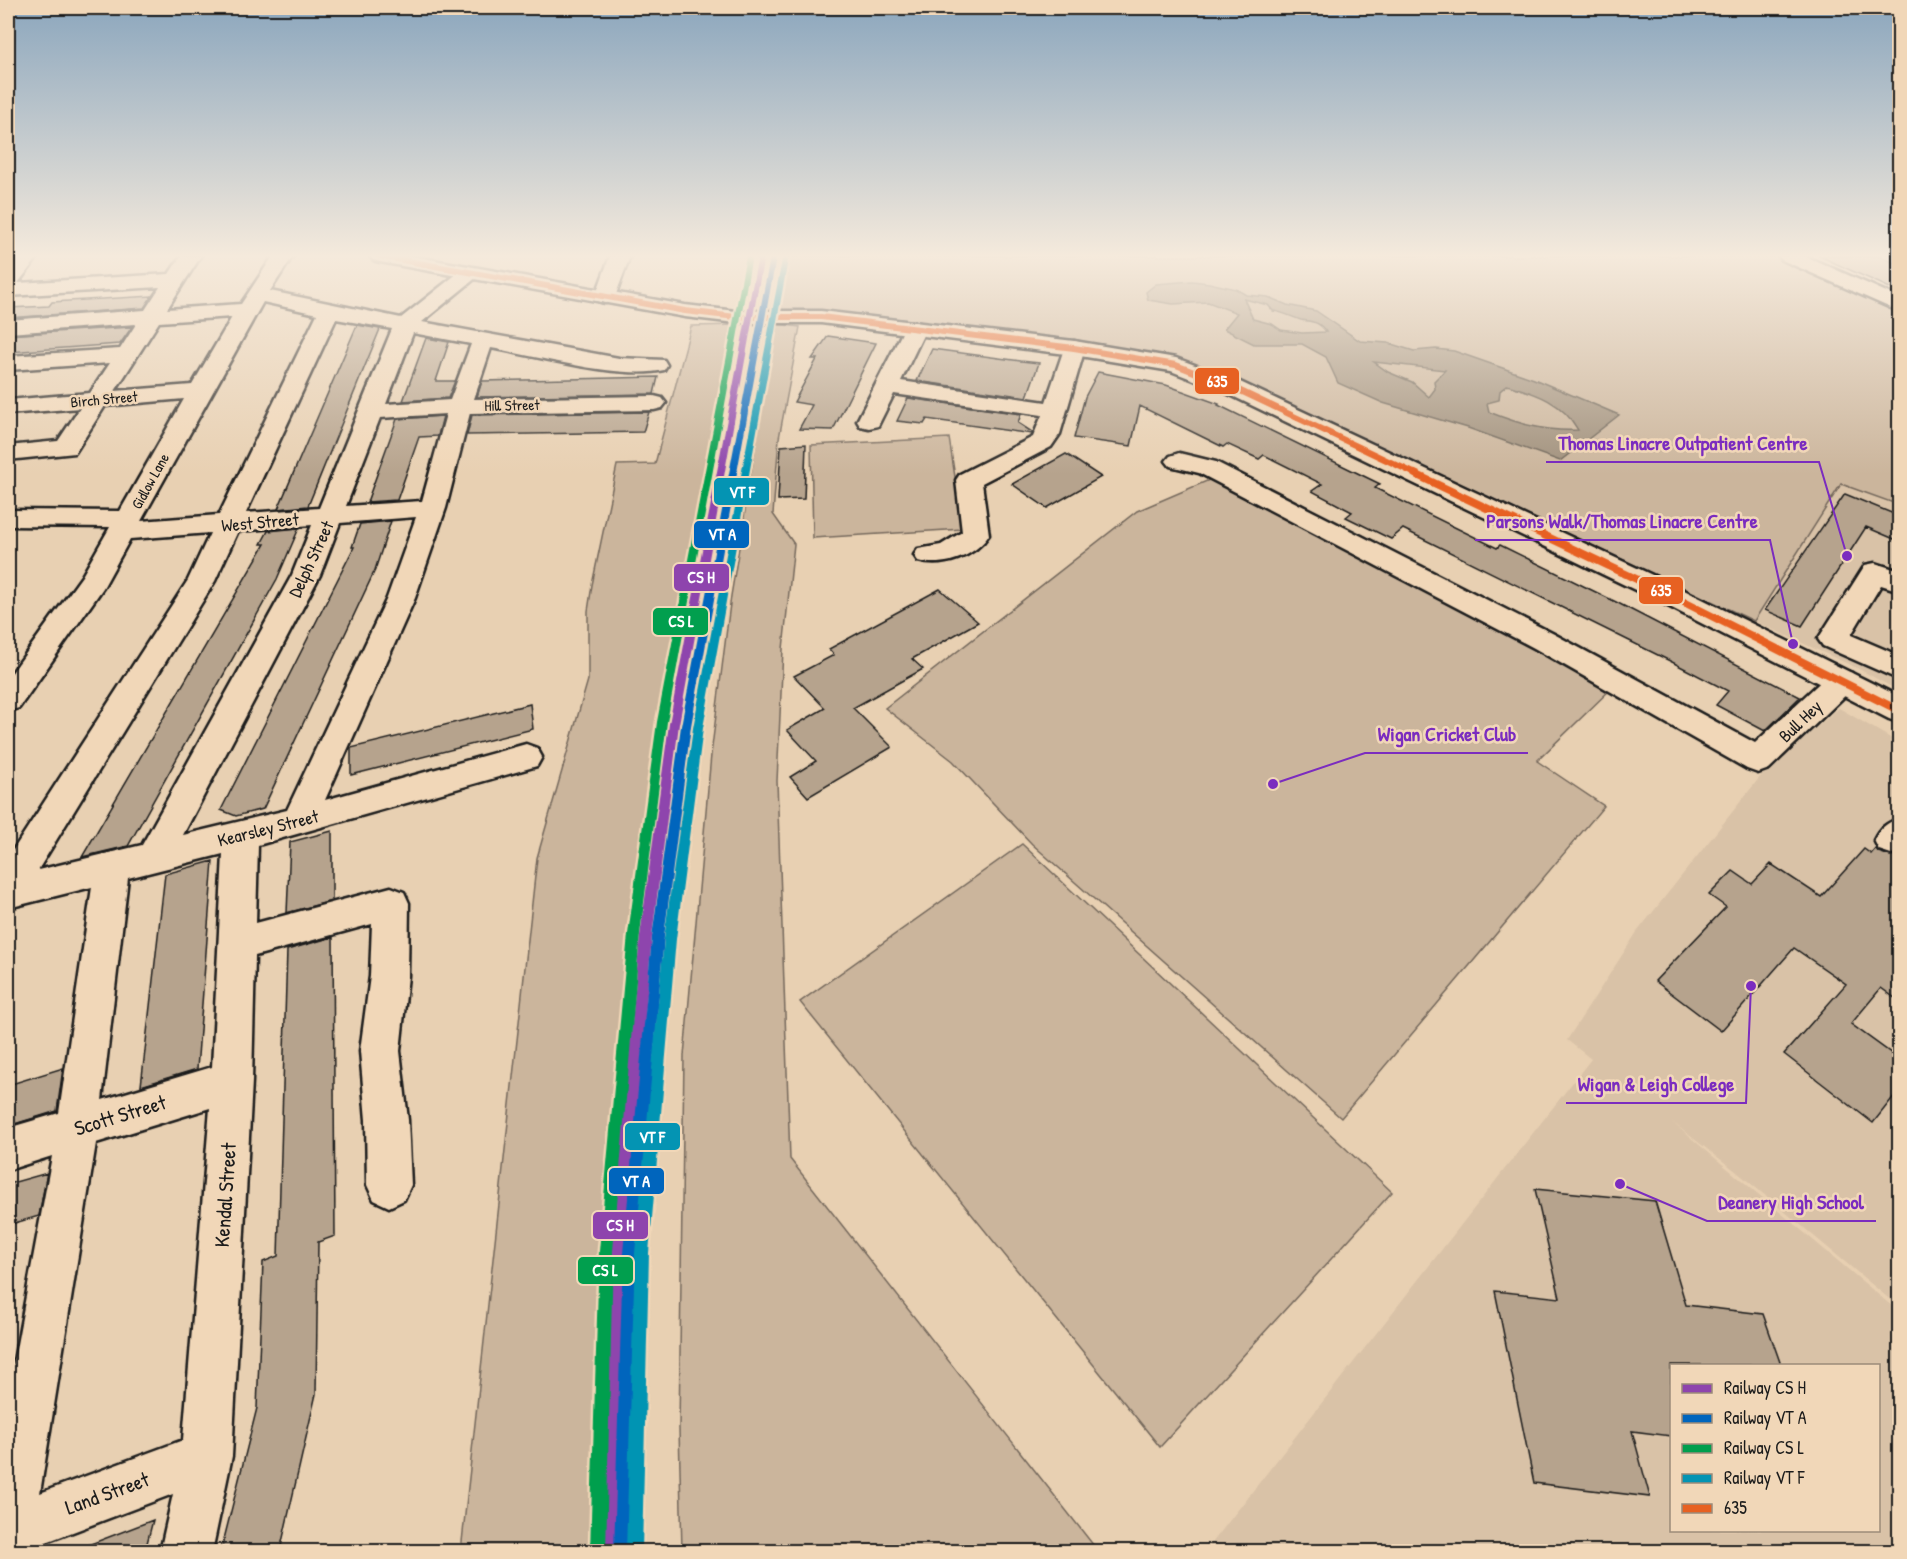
<svg xmlns="http://www.w3.org/2000/svg" width="1907" height="1559" viewBox="0 0 1907 1559" font-family="'Patrick Hand',sans-serif">
<rect width="100%" height="100%" fill="#e8d0b2"/>
<filter id="ink" filterUnits="userSpaceOnUse"><feTurbulence type="fractalNoise" baseFrequency=".0167" numOctaves="2"/><feDisplacementMap in="SourceGraphic" scale="12" xChannelSelector="R" yChannelSelector="G"/><feConvolveMatrix kernelMatrix="1 2 1 2 8 2 1 2 1" color-interpolation-filters="sRGB"/></filter>
<g filter="url(#ink)">
<!-- built -->
<path fill="#d9c2a7" fill-rule="evenodd" d="M1841,483l58,23v185l-42,-23 -103,-47z
M1839,708l60,35v564l-162,-135 -65,-50 227,190v239l-694,1 386,-493 -24,-19 70,-108 127,-160zM1672,1366h206v164h-206z"/>
<!-- green -->
<path fill="#cbb59c" stroke="#74685c" stroke-width="1.5" d="M785,256h996l118,53v196l-58,-21 -87,137 -508,-237c-18,-7 -37,-16 -56,-21 -64,-17 -132,-24 -199,-32 -71,-9 -142,-18 -214,-20z
M776,324l24,3 -21,111 -6,76 21,30 -11,105 -6,132 13,378 308,392h-416l-3,-123 5,-372 27,-301 20,-159z
M740,325l-58,274 -27,178 -28,253 -29,317 -7,204h-130l76,-693 51,-178v-69l4,-26 25,-120 38,-1 36,-138z
M949,438l14,91 -150,9 -2,-93z
M1216,477l395,212 -74,72 67,45 -263,312 -309,-274 -79,-83 -68,-53 252,-197z
M1022,844l370,348 -232,255 -360,-445z"/>
<!-- water -->
<path fill="#a0907c" stroke="#6b6256" stroke-width="1.5" fill-rule="evenodd" d="M1192,281l17,2 27,6 10,6 22,2 19,8 29,6 44,30 28,2 26,8 22,-2 18,2 80,28 85,36 -59,46 -92,-33 -85,-25 -45,-20 -12,-26 -24,-13h-48l-30,-15 13,-16 -29,-11 -35,2 -25,-4 -2,-8 10,-8zM1244,299l24,6 5,6c10,1 18,6 28,9 11,2 18,1 25,12l-24,1 -21,-3 -9,-6 -19,-5zM1374,362l71,8 -11,11 1,8 -6,8 -17,-15 -24,-10zM1507,385c31,9 55,17 71,45 -31,2 -59,-6 -89,-18l-2,-9 12,-3 1,-9z"/>
<!-- building -->
<path fill="#b6a38d" stroke="#1c1c1c" stroke-width="1.5" d="M1819,256h60l20,9v27z
M152,296l-8,12 -136,10v-10l41,-2 3,-4z
M357,325l23,4 -72,177 -30,3z
M132,327l-12,17 -112,8v-17z
M828,336l48,7 -43,87 -34,-1 13,-24 -18,-3 23,-43h-5z
M426,338l23,4 -13,39h19l-7,17 -45,3z
M932,349l89,12 18,2 -12,34 -110,-16z
M1098,372l68,13 53,19 -1,1 162,79 -5,4 122,60 3,-3 116,57 184,95 -35,34 -49,-26 12,-14 -56,-29 -269,-133 -12,10 -45,-22 6,-5 -40,-21 10,-7 -58,-29 -5,4 -32,-15 -4,3 -83,-41 -9,40 -57,-8 11,-41z
M658,377l-4,17 -177,3 5,-16z
M908,398l113,16 -3,9 14,9v2l-105,-15 -3,5 -27,-3z
M649,412l-6,20 -176,3 5,-20z
M443,416l-5,20 -19,1 -22,63 -30,2 30,-83z
M806,444l-2,55 -26,1 3,-54z
M1066,454l35,23 -54,31 -35,-24z
M1845,494l54,22v25l-33,-14 -64,99 -37,-16z
M391,521l-16,49 -112,239 -27,7 -15,-6 133,-263h-2l8,-23z
M299,528l-22,51 -149,267 -46,11 183,-313h-4l7,-13z
M940,589l38,33 -66,37 11,10 -70,39 39,39 -84,50 -18,-20 26,-16 -29,-31 38,-22 -31,-32 40,-21 -5,-6z
M530,704l3,25 -182,46v-27z
M332,831v70l-45,12 3,-71z
M1876,848l2,4 12,4 9,-1v146l-18,-13 -30,36 48,35v31l-26,33 -89,-69 62,-70 -52,-36 -73,83 -66,-50 71,-74 -17,-12 24,-24 19,13 19,-20 50,33 43,-48 7,5z
M213,861l-16,208 -56,17 24,-212z
M333,937l2,299 -17,6 -2,152 -36,157h-59l36,-143 6,-146 15,-6 9,-306z
M63,1068l-6,43 -49,15v-41z
M47,1173l-8,43 -31,9v-41z
M1535,1189l120,12 31,104 77,9 18,51h-110v71l-39,-5 18,66 -116,-14 -39,-192 65,7z
M153,1520l-8,31h-69l-1,-1z"/>
<g fill="none" stroke-linecap="round" stroke-linejoin="round">
<defs>
<path id="minor" d="M19,256h20l-21,27 151,-9 12,-18h20l-34,53 74,-5 32,-48h20l-23,35 131,27 62,-49h14l3,4 -3,4 -55,45 197,36 45,2 3,5 -3,5c-42,10 -128,-14 -173,-22l-17,51 180,-3 8,2 4,5 -4,5 -8,2 -184,3 -24,95 -31,90 -90,202 201,-56 11,4 5,9 -5,9 -279,79 -2,78 135,-36 13,5 5,11 -1,73 -8,75 8,69 3,65 -7,15 -15,7 -15,-7 -7,-15 -1,-65 -6,-69 10,-75 2,-52 -117,32 -3,125 -20,375 -20,96h-52l13,-58 -153,58h-12v-159l44,-237 -44,14v-42l51,-15 33,-226 -84,21v-50l180,-278 22,-47 -80,6 -27,49 -84,120 -11,3v-33l74,-102 28,-49 -102,-1v-16l112,1 64,-112 -79,7 -30,47 -67,7v-14l50,-5 22,-33 -72,6v-14l82,-7 20,-30 -102,7v-14l112,-7 16,-25 -128,9v-13l137,-10 15,-23 -152,9v-27zM263,302l54,12 -98,201 -78,6zM232,317l-40,68 -77,6 44,-69zM336,319l56,10 -73,179 -73,5zM413,333l58,11 -21,56 -64,4zM446,414l-24,87 -76,5 34,-88zM416,517l-29,81 -100,212 -104,25 137,-260 20,-52zM312,525l-20,50 -150,270 -104,25 177,-289 23,-50zM223,854l-11,213 -110,33 26,-222zM210,1108l-27,332 -143,53 56,-350z
M610,256h20l-15,41 -3,4 -7,2 -7,-2 -3,-4z
M915,322l8,2 3,5 -25,52 145,21 20,-59 8,-2 8,2 3,5 -25,86 -9,13 -69,36 7,52c-14,22 -46,33 -71,26l-4,-6 4,-6 23,-4 21,-13 -6,-52 4,-6 73,-37 9,-22 -148,-21 -16,32 -9,2 -9,-2 -3,-5 47,-92 3,-5z
M1179,453l37,9 338,172 201,109 75,-70 11,-3 11,3 4,8 -4,8 -83,80 -11,4 -11,-4 -213,-121 -335,-175 -29,-7 -4,-5 4,-5z
M1875,563l25,8v20l-19,-6 -30,50 49,21v24l-77,-34 -5,-7 47,-74z
M1900,818v33l-9,3 -12,-4 -5,-10c6,-12 12,-17 26,-22z"/>
<path id="major" d="M370,256h42l273,49 51,6h85l253,30 102,17 62,23 442,207 220,109v26l-11,-4 -229,-117 -438,-211 -51,-20 -97,-16 -253,-32h-85l-51,-6 -305,-55 -7,-2z
M1779,256h26l95,42v14l-118,-52z"/>
</defs>
<!-- minor casing -->
<use href="#minor" stroke="#1c1c1c" stroke-width="5"/>
<!-- major casing -->
<use href="#major" stroke="#1c1c1c" stroke-width="5"/>
<!-- minor -->
<use href="#minor" fill="#f1d7b8" fill-rule="evenodd"/>
<!-- major -->
<use href="#major" fill="#f1d7b8" fill-rule="evenodd"/>
<defs>
<path id="bus-1-far1" d="M380,256l305,55 51,6h85l253,31 102,17 54,21 188,89"/>
<path id="bus-1" d="M1415,474l255,121 230,116"/>
</defs>
<!-- bus-1-far1 casing -->
<use href="#bus-1-far1" stroke="#f1d7b8" stroke-width="9"/>
<!-- bus-1 casing -->
<use href="#bus-1" stroke="#f1d7b8" stroke-width="11"/>
<!-- bus-1-far1 -->
<use href="#bus-1-far1" stroke="#e76122" stroke-width="6"/>
<!-- bus-1 -->
<use href="#bus-1" stroke="#e76122" stroke-width="8"/>
<defs>
<path id="rail-1" d="M758,256h6l-85,468 -27,212 -27,316 -7,300h-16l9,-300 29,-316 29,-212z"/>
<path id="rail-2" d="M773,256l3,2 -85,468 -27,211 -27,316 -7,299h-16l9,-299 29,-316 29,-211 89,-468z"/>
<path id="rail-3" d="M746,256h6l-85,466 -27,212 -27,317 -7,301h-16l9,-301 29,-317 29,-212z"/>
<path id="rail-4" d="M785,258l3,2 -85,468 -27,211 -27,314 -7,299h-16l9,-299 29,-314 29,-211 89,-468z"/>
</defs>
<!-- rail-1 casing -->
<use href="#rail-1" stroke="#f1d7b8" stroke-width="5"/>
<!-- rail-2 casing -->
<use href="#rail-2" stroke="#f1d7b8" stroke-width="5"/>
<!-- rail-3 casing -->
<use href="#rail-3" stroke="#f1d7b8" stroke-width="5"/>
<!-- rail-4 casing -->
<use href="#rail-4" stroke="#f1d7b8" stroke-width="5"/>
<!-- rail-1 -->
<use href="#rail-1" fill="#8e44ad" fill-rule="evenodd"/>
<!-- rail-2 -->
<use href="#rail-2" fill="#0065bd" fill-rule="evenodd"/>
<!-- rail-3 -->
<use href="#rail-3" fill="#019f4e" fill-rule="evenodd"/>
<!-- rail-4 -->
<use href="#rail-4" fill="#0494b3" fill-rule="evenodd"/>
</g>
</g>
<!-- sky -->
<linearGradient id="sky" x2="0" y2="1"><stop stop-color="#8ba6bd"/><stop offset="0.54" stop-color="#f5eadc"/><stop offset="1" stop-color="#f5eadc" stop-opacity="0"/></linearGradient>
<rect width="1907" height="474" fill="url(#sky)"/>
<g text-anchor="middle" dominant-baseline="central" stroke-width="5" stroke-linejoin="round" paint-order="stroke">
<!-- far-street labels -->
<g font-size="15" fill="#1c1c1c" stroke="#f1d7b8">
<text transform="translate(104 399) rotate(-5)">Birch Street</text>
<text transform="translate(512 405) rotate(-1)">Hill Street</text>
<text transform="translate(150 481) rotate(-61)">Gidlow Lane</text>
</g>
<!-- street labels -->
<g font-size="18" fill="#1c1c1c" stroke="#f1d7b8">
<text transform="translate(260 522) rotate(-5)">West Street</text>
<text transform="translate(311 559) rotate(-65)">Delph Street</text>
<text transform="translate(1800 721) rotate(-44)">Bull Hey</text>
<text transform="translate(268 828) rotate(-14)">Kearsley Street</text>
</g>
<!-- near-street labels -->
<g font-size="21" fill="#1c1c1c" stroke="#f1d7b8">
<text transform="translate(120 1115) rotate(-17)">Scott Street</text>
<text transform="translate(225 1195) rotate(-86)">Kendal Street</text>
<text transform="translate(107 1493) rotate(-20)">Land Street</text>
</g>
</g>
<!-- callouts -->
<path fill="none" stroke="#7b2cbf" stroke-width="2" d="M1847 556L1819 462H1546M1793 644L1770 540H1475M1273 784L1365 753H1528M1751 986L1746 1103H1566M1620 1184L1707 1221H1876"/>
<g fill="#7b2cbf" stroke="#f1d7b8" stroke-width="2">
<circle cx="1847" cy="556" r="6"/>
<circle cx="1793" cy="644" r="6"/>
<circle cx="1273" cy="784" r="6"/>
<circle cx="1751" cy="986" r="6"/>
<circle cx="1620" cy="1184" r="6"/>
</g>
<g font-size="20" text-anchor="middle" font-weight="bold" fill="#7b2cbf" stroke="#f1d7b8" stroke-width="5" stroke-linejoin="round" paint-order="stroke">
<text x="1683" y="450">Thomas Linacre Outpatient Centre</text>
<text x="1622" y="528">Parsons Walk/Thomas Linacre Centre</text>
<text x="1447" y="741">Wigan Cricket Club</text>
<text x="1656" y="1091">Wigan &amp; Leigh College</text>
<text x="1791" y="1209">Deanery High School</text>
</g>
<g stroke="#f1d7b8" stroke-width="2">
<rect x="1194" y="367" width="46" height="28" rx="6" fill="#e76122"/>
<rect x="713" y="477" width="57" height="29" rx="6" fill="#0494b3"/>
<rect x="693" y="520" width="57" height="29" rx="6" fill="#0065bd"/>
<rect x="673" y="563" width="57" height="29" rx="6" fill="#8e44ad"/>
<rect x="1638" y="576" width="46" height="29" rx="6" fill="#e76122"/>
<rect x="652" y="607" width="57" height="29" rx="6" fill="#019f4e"/>
<rect x="624" y="1122" width="57" height="29" rx="6" fill="#0494b3"/>
<rect x="608" y="1167" width="57" height="28" rx="6" fill="#0065bd"/>
<rect x="592" y="1211" width="57" height="29" rx="6" fill="#8e44ad"/>
<rect x="577" y="1256" width="57" height="29" rx="6" fill="#019f4e"/>
</g>
<g font-size="16" text-anchor="middle" font-weight="bold" fill="#fff">
<text x="1217" y="387">635</text>
<text x="742" y="498">VT F</text>
<text x="722" y="540">VT A</text>
<text x="701" y="583">CS H</text>
<text x="1661" y="596">635</text>
<text x="681" y="627">CS L</text>
<text x="652" y="1143">VT F</text>
<text x="636" y="1187">VT A</text>
<text x="620" y="1231">CS H</text>
<text x="605" y="1276">CS L</text>
</g>
<!-- margin -->
<rect width="1907" height="1559" fill="none" stroke="#f1d7b8" stroke-width="30"/>
<rect x="15" y="15" width="1877" height="1529" fill="none" stroke="#1c1c1c" stroke-width="2" filter="url(#ink)"/>
<!-- legend -->
<rect x="1670" y="1364" width="210" height="168" fill="#f1d7b8" stroke="#9c8c7a" stroke-width="1.5"/>
<rect x="1682" y="1384" width="30" height="9" fill="#8e44ad" stroke="#9c8c7a" stroke-width="1.5"/>
<text x="1724" y="1394" font-size="18" fill="#1c1c1c">Railway CS H</text>
<rect x="1682" y="1414" width="30" height="9" fill="#0065bd" stroke="#9c8c7a" stroke-width="1.5"/>
<text x="1724" y="1424" font-size="18" fill="#1c1c1c">Railway VT A</text>
<rect x="1682" y="1444" width="30" height="9" fill="#019f4e" stroke="#9c8c7a" stroke-width="1.5"/>
<text x="1724" y="1454" font-size="18" fill="#1c1c1c">Railway CS L</text>
<rect x="1682" y="1474" width="30" height="9" fill="#0494b3" stroke="#9c8c7a" stroke-width="1.5"/>
<text x="1724" y="1484" font-size="18" fill="#1c1c1c">Railway VT F</text>
<rect x="1682" y="1504" width="30" height="9" fill="#e76122" stroke="#9c8c7a" stroke-width="1.5"/>
<text x="1724" y="1514" font-size="18" fill="#1c1c1c">635</text>
</svg>
